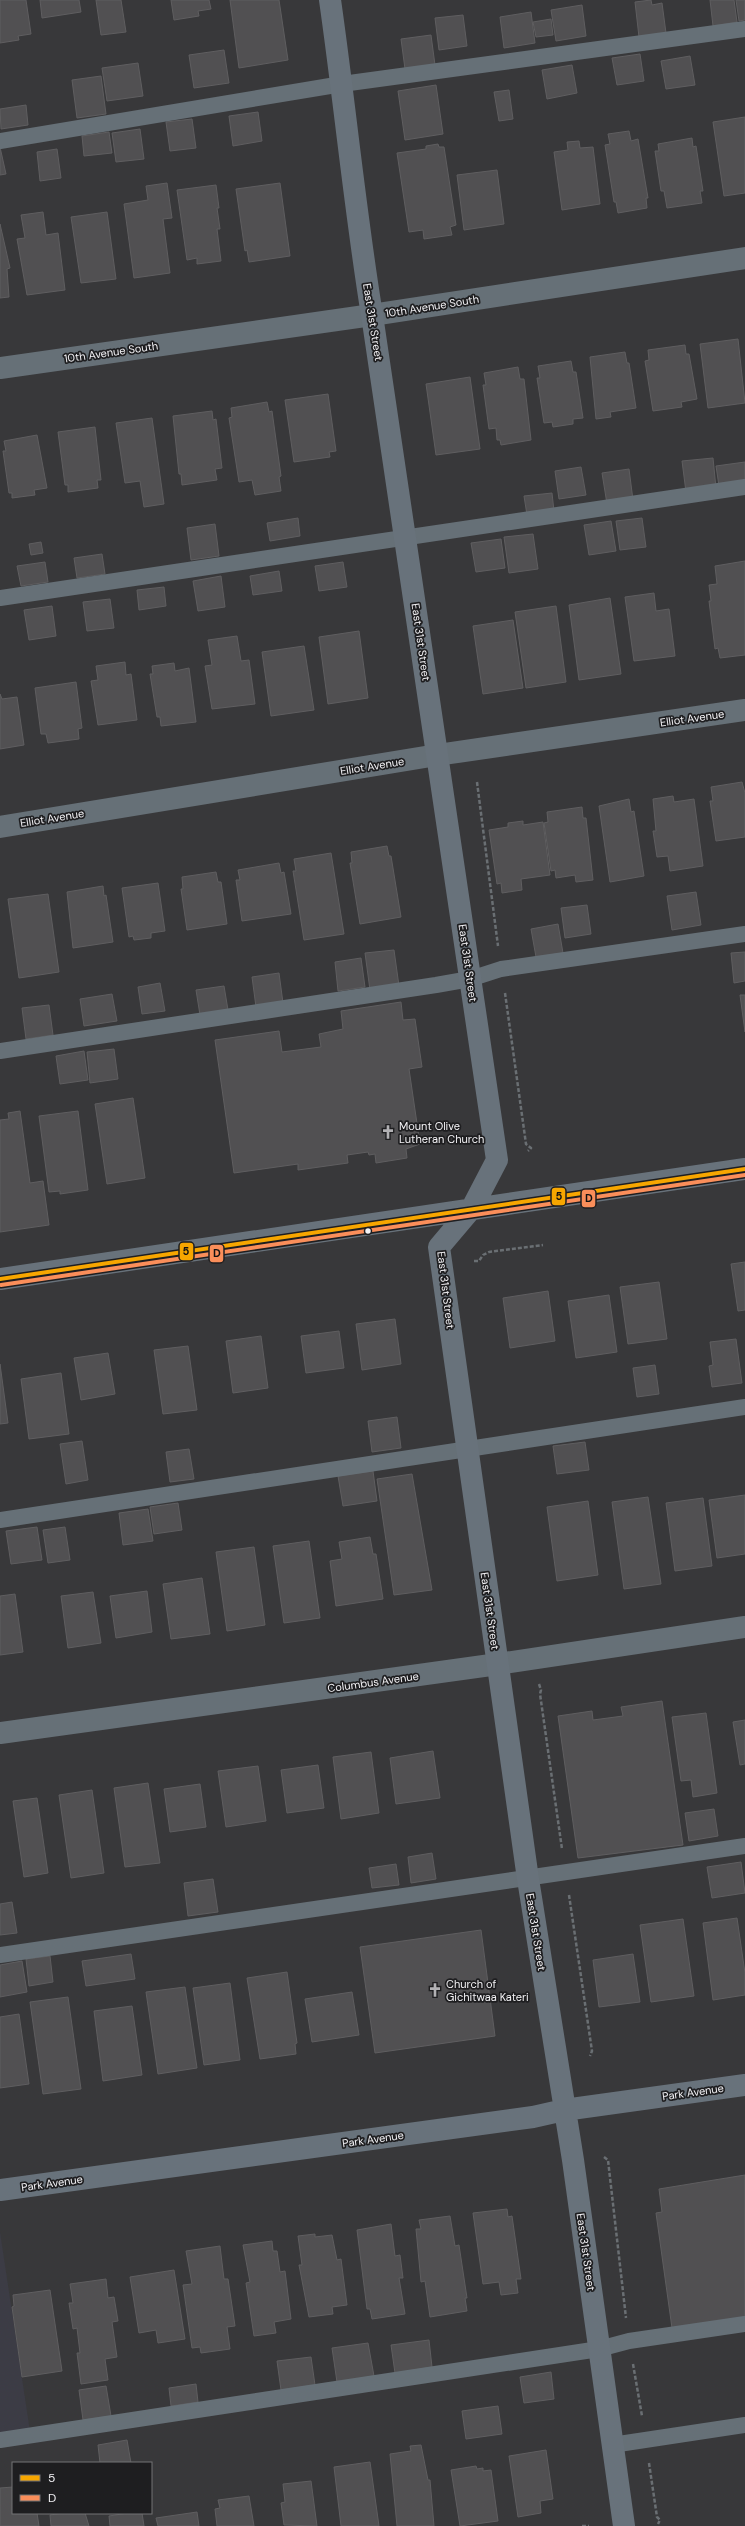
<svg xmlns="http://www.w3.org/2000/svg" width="745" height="2526" viewBox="0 0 745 2526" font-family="'DM Sans',sans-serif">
<rect width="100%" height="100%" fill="#38383a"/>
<!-- built -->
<path fill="#3c3c45" d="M0,2232l31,206 -31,4z"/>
<!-- building -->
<path fill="#515052" stroke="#5f5e60" d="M0,0h26l5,34 -13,2 1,4 -19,3z
M40,0h39l2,12 -39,6z
M96,0h25l5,32 -25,3z
M171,0h38l2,9 -13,2 1,5 -25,4z
M230,0h49l9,60 -49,8z
M651,0l1,5 10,-2 4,30 -27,4 -4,-35z
M710,0h24l3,22 -24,4z
M736,0h9v20l-6,1z
M582,5l4,31 -30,5 -5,-31z
M531,12l4,31 -31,5 -4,-31z
M463,15l4,31 -28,4 -4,-32z
M551,19l2,16 -17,2 -3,-15z
M431,35l4,30 -30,4 -4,-30z
M224,50l5,33 -35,5 -5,-33z
M640,54l4,27 -27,4 -5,-27z
M690,56l5,29 -29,4 -5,-28z
M138,63l5,33 -36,5 -5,-33z
M572,65l5,28 -30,6 -5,-29z
M101,76l5,38 -29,4 -5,-38z
M436,85l7,49 -38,6 -7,-49z
M509,90l4,29 -14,2 -5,-29z
M26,105l2,20 -27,4 -1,-20z
M258,112l4,29 -29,5 -4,-30z
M745,117v76l-21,3 -11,-74z
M192,119l4,29 -26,3 -4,-29z
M140,129l4,30 -28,3 -4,-29z
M629,131l2,10 7,-2 10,59h-2l1,10 -29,5 -2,-11h-2l-9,-57 5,-1 -2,-10z
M109,132l3,21 -28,3 -2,-20z
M692,138l1,9 3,-1 7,45h-3l2,12 -35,5 -3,-17h-3l-6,-40h4l-1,-7z
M579,141l1,7 13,-1 7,57 -38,6 -8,-58 14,-2 -1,-8z
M438,144l1,3h5l12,78 -6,2 2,8 -28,4 -1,-9 -14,2 -12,-79 29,-4v-3z
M0,147l6,27 -6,1z
M57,149l4,29 -21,3 -3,-29z
M497,170l7,54 -40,6 -7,-55z
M167,183l5,35 -9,1 7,54 -36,5 -10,-74 24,-4 -2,-14z
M280,183l10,73 -41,6 -2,-12 -2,1 -9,-62z
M216,185l3,23h-2l3,21h-3l4,32 -24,3v-6l-10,2 -10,-70z
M43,212l3,23 12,-2 7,57 -38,5 -10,-56 8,-1 -4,-23z
M107,212l9,67 -35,4 -10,-66z
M0,224l10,44 -3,1 2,28 -9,1z
M738,339l7,64 -37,5 -8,-64z
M685,345l1,9h3l8,45 -16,3 1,5 -29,4 -8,-50 4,-1 -1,-10z
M625,352l2,11h2l7,45 -26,4 1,5 -15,2 -6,-62z
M571,361l2,11h3l7,46 -10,1v5l-20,3 -1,-5 -8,1 -7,-45h3l-2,-12z
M518,367l2,12h4l7,61 -30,5 -1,-5h-3l-1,-12 -7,1 -6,-44h3l-2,-12z
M470,377l10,72 -44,6 -10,-71z
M328,394l8,57 -7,1 1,5 -36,5 -9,-62z
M267,402l2,10 3,-1 9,65 -2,1 2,14 -26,4 -3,-15 -13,2 -10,-64 3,-1 -1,-9z
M212,411l1,9 3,-1 6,49 -7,1 2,11 -35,5 -1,-11h-2l-6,-58z
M152,418l12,86 -20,3 -4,-26 -15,2 -9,-60z
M95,427l6,53h-4l1,8 -30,4v-7h-3l-7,-53z
M37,435l10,53 -13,2 1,5 -23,3v-5h-3l-6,-42h3l-2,-10z
M713,458l3,30 -30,4 -4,-31z
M745,462v21l-26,3 -3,-20z
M581,467l5,28 -27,4 -4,-28z
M629,469l4,31 -26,4 -5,-31z
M552,493l2,18 -27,4 -3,-19z
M298,518l2,18 -30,5 -3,-18z
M642,518l4,29 -26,3 -4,-29z
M611,521l5,30 -27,4 -5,-30z
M215,524l4,32 -28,4 -4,-32z
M533,534l5,35 -29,4 -5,-36z
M501,539l4,29 -29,4 -5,-29z
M41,542l2,11 -12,2 -2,-11z
M102,554l3,20 -28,4 -3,-20z
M745,561v94l-25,3 -2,-10 -3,1 -6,-48h2l-2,-16 8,-1 -2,-18z
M45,562l3,20 -27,4 -4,-20z
M343,562l4,25 -28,4 -4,-25z
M279,571l3,20 -29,4 -3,-19z
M221,576l4,31 -27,4 -5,-30z
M164,587l2,19 -27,4 -2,-20z
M654,593l2,18 13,-2 6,47 -41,5 -9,-64z
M610,598l11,76 -42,6 -10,-75z
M110,599l4,29 -27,3 -4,-29z
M52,606l4,30 -27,4 -5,-30z
M556,606l10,76 -40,6 -11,-76z
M513,620l10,68 -40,6 -10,-68z
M359,631l9,67 -40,6 -9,-67z
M237,636l4,25 8,-1 6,44 -43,5 -7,-43 7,-1 -4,-25z
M304,646l10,64 -43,6 -9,-64z
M125,662l1,13 5,-1 6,46 -39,5 -7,-44 7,-1 -2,-14z
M174,663l1,8 14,-3 7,54 -35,4 -1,-9h-3l-7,-43h3l-1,-8z
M76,682l6,46 -4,1 1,10 -31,4 -2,-9h-5l-6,-46z
M0,694l2,5 15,-2 7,48 -24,4z
M742,782l3,11v44l-29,4 -6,-40h3l-2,-14z
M673,796l1,6 20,-3 9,67 -33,5 -2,-15 -11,1 -4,-26h3l-3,-32z
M629,799l2,13 3,-1 10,65 -34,6 -11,-76z
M582,807l1,11h3l7,62 -17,2 -1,-7 -19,3 -1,-8 -4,1 -7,-48 4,-1 -1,-10z
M523,821v4l20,-3 7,53 -29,4 1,11 -20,3 -1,-10 -4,1 -8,-54 19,-3v-4z
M387,846l2,10h2l10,61 -41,7 -10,-61h2l-1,-11z
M331,853l13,81 -40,6 -11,-69h3l-2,-12z
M279,863l2,10 3,-1 7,42 -49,7 -6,-41h4l-2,-10z
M216,872l2,10h3l6,42 -40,6 -6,-41h2l-1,-12z
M158,883l7,48 -14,2v5l-17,2 -1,-4 -4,1 -7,-49z
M103,886l1,10 2,-1 7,47 -40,6 -6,-56z
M696,892l5,33 -29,5 -5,-34z
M48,894l11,78 -40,6 -11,-79z
M587,905l4,29 -26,4 -4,-30z
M558,924l5,29 -27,4 -5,-28z
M394,950l5,36 -29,4 -5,-37z
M745,952v29l-11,2 -3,-30z
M361,958l4,29 -27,4 -3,-29z
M279,973l4,30 -27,4 -4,-30z
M160,983l5,28 -23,3 -4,-27z
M224,986l4,24 -28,5 -4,-25z
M112,994l5,27 -33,5 -4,-27z
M740,995h5v37z
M401,1002l2,18 12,-1 7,48 -13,2 11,75 -14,5 1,9 -31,5 -1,-9 -6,1 -1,-3 -21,3 1,8 -50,7v-6l-64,9 -19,-133 64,-9 3,21 39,-5 -2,-13 24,-5 -2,-18z
M49,1005l4,30 -27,4 -4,-31z
M114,1049l4,30 -28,4 -3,-31z
M84,1051l4,29 -28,4 -4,-28z
M133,1098l12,80 -38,6 -12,-80z
M20,1111l10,72 13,-2 6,44 -49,7v-112l9,-1 -1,-6z
M78,1111l10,79 -28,4v-3l-11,1 -10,-76z
M745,1262v48l-7,1 -7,-47z
M659,1282l8,57 -39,5 -8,-57z
M548,1291l7,50 -45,7 -7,-50z
M609,1295l8,57 -41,6 -8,-57z
M395,1319l6,45 -39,6 -6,-46z
M339,1331l5,37 -38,5 -5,-37z
M261,1336l7,52 -35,5 -7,-52z
M736,1339l6,44 -30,4 -3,-21 4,-1 -3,-23z
M188,1346l9,64 -34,4 -9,-64z
M108,1353l7,41 -34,6 -7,-42z
M0,1364l8,59 -8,1z
M655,1365l4,29 -22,3 -4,-29z
M61,1373l8,61 -40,5 -8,-60z
M397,1417l4,31 -29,4 -4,-31z
M82,1441l6,39 -22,4 -6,-40z
M585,1442l4,28 -32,4 -4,-28z
M189,1449l5,30 -24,3 -4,-30z
M373,1471l4,30 -34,5 -5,-30z
M412,1474l20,116 -38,5 -17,-116z
M745,1495v59l-28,4 -8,-58z
M648,1497l13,87 -37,5 -12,-87z
M703,1498l9,68 -37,5 -9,-68z
M588,1501l10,74 -41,6 -10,-74z
M178,1503l4,27 -28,4 -4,-27z
M148,1509l5,32 -30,4 -4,-32z
M37,1527l5,33 -31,4 -5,-33z
M65,1527l5,33 -22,3 -5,-33z
M370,1537l3,17h3l7,45 -47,7 -6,-45 12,-2 -3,-17z
M309,1541l11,77 -36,5 -11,-77z
M254,1547l11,78 -38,6 -11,-79z
M202,1578l8,56 -39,5 -8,-55z
M147,1591l5,41 -36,6 -6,-42z
M93,1592l8,51 -33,5 -7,-52z
M15,1594l8,58 -23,3v-59z
M662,1701l21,144 -105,13 -20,-142 34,-5 1,9 30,-4 -2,-9z
M706,1713l11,80 -24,4 -2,-17 -10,1 -9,-64z
M745,1720v44l-5,1 -7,-43z
M433,1751l7,47 -44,6 -6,-46z
M371,1752l8,61 -38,6 -8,-62z
M318,1765l6,43 -37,5 -6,-43z
M258,1766l8,55 -40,6 -8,-56z
M148,1783l12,80 -35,4 -11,-79z
M200,1784l6,43 -36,5 -6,-43z
M92,1790l12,83 -33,5 -12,-83z
M37,1798l11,75 -24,4 -11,-76z
M714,1809l4,27 -29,5 -4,-28z
M432,1853l4,26 -25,4 -3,-26z
M741,1862l4,31 -33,5 -5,-31z
M396,1864l3,21 -27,3 -3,-20z
M213,1879l5,33 -30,4 -4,-33z
M12,1902l5,31 -17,2v-31z
M737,1918l8,55v22l-32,5 -10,-77z
M683,1919l11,77 -43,6 -11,-77z
M481,1930l14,106 -120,17 -15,-106z
M131,1954l4,25 -49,7 -4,-25z
M633,1954l7,48 -41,5 -6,-47z
M50,1956l3,26 -24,4 -3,-27z
M22,1961l5,31 -27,5v-32z
M287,1972l10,71 -2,1 1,10 -36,5 -13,-81z
M230,1983l10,77 -36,5 -11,-77z
M185,1987l12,81 -39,6 -12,-82z
M352,1992l7,43 -47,7 -7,-43z
M68,1997l13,92 -38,5 -13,-92z
M132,2006l10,69 -39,6 -9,-70z
M19,2014l10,70 -29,4v-71z
M745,2175v142l-73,11 -16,-115 6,-1 -3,-23z
M507,2209l1,8 4,-1 9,63h-5l2,14 -17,2 -2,-13 -16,2 -10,-71z
M450,2216l5,30 4,-1 8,53h-2l2,13 -37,6 -5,-36 -4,1 -5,-53h5l-2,-9z
M391,2224l4,32 5,-1 3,23h-4l6,36 -33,5 -2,-10h-3l-10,-79z
M315,2234v3l17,-2 5,25 4,-1 6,46 -15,2 1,7 -24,3 -10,-52h3l-4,-29z
M272,2241l1,10h4l3,21 5,-1 6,48 -17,3 2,11 -22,3 -8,-53 4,-1 -7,-37z
M220,2246l4,33h4l7,47 -8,1 3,22 -29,4 -1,-6 -8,1 -9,-63 9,-1 -6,-33z
M174,2270l11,69 -27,4 -2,-13 -17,3 -9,-56z
M106,2279l2,19 6,-1 4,24 -6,1 5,35 -12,2 3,21 -27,4 -4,-31h3l-3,-25 -4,1 -4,-26h4l-3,-19z
M50,2290l12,81 -40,6 -10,-70 2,-1 -1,-11z
M429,2340l3,27 -37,6 -4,-28z
M368,2343l6,33 -37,6 -5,-34z
M311,2357l4,28 -34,5 -4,-29z
M551,2372l3,27 -30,4 -4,-26z
M196,2384l2,18 -27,4 -2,-18z
M106,2386l5,30 -28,4 -4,-30z
M498,2406l4,28 -36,5 -4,-28z
M127,2440l4,23h-31l-2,-18z
M421,2445l7,35h2l4,46h-37l-7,-72 21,-3 -1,-5z
M546,2450l7,49 -13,2 1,12 -23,4 -9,-61z
M370,2462l9,64h-38l-7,-59z
M476,2466l1,3 6,-1v3l8,-1 7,51 -38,5 -9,-56z
M311,2481l6,45 -33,-1 -3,-22 4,-1 -2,-18z
M13,2487v26h24l2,13h-39v-38z
M249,2496l5,30h-37l-2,-17 5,-1 -2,-8z
M197,2512l2,14h-41l-2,-8z
M64,2513h21l4,13h-38l-1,-11z
M128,2513h14l2,13h-34l-1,-10z"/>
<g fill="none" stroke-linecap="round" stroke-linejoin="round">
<!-- path -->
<path stroke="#6a6f73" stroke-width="2.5" stroke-dasharray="4 2" stroke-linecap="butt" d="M477,782l21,164
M505,993l21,151 5,4 -3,3
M474,1261h5l4,-6 6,-3 54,-7
M539,1684l2,6 -1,4 22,155
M569,1895l23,156 -2,5
M604,2157l4,3 18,158
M633,2364l9,52
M649,2463l8,54 3,3 -2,4
M582,2526h7"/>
<!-- lane -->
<path stroke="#667077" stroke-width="16" d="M0,141l342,-57 403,-55
M0,598l745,-111
M0,1051l436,-66 34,-6 31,-10 244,-35
M0,1520l745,-113
M0,1955l745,-109
M0,2440l599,-91 30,-8 116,-17
M612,2445l133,-20"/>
<!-- street -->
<path stroke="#667077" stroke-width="22" d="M0,368l372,-53 373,-57
M0,827l437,-72 308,-45
M0,1733l498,-69 247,-37"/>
<!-- secondary -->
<path stroke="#68727b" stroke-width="22" d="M330,0c15,105 25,211 42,315 43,281 84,563 125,845l-25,48 -33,39 89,632 45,281 51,366
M0,1279l745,-110
M0,2190l533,-73 31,-7 181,-25"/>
<defs>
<path id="bus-1" d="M0,1279l745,-110"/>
<path id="bus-2" d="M1,1285l744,-110"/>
</defs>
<!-- bus-1 casing -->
<use href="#bus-1" stroke="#1e1e20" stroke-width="7"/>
<!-- bus-2 casing -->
<use href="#bus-2" stroke="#1e1e20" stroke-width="7"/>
<!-- bus-1 -->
<use href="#bus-1" stroke="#f7a600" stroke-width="4"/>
<!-- bus-2 -->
<use href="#bus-2" stroke="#fa8e5a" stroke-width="4"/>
</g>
<!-- icons -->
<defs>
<symbol id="church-bare" viewBox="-9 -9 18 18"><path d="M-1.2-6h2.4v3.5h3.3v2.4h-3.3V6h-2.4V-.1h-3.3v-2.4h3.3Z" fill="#b2b1b4" stroke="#1e1e20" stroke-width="2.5" paint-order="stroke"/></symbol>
</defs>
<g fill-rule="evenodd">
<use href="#church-bare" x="378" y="1122" width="20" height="20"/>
<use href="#church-bare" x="425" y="1980" width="20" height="20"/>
</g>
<!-- markers -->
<circle fill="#f3f2f5" stroke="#1e1e20" stroke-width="1.5" cx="368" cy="1231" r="3.5"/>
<g text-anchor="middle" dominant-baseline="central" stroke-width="3.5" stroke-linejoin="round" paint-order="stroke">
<!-- street labels -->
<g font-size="11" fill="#f3f2f5" stroke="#1e1e20">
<text transform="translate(432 306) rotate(-9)">10th Avenue South</text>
<text transform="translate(373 322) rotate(81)">East 31st Street</text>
<text transform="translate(111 352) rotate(-8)">10th Avenue South</text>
<text transform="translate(421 642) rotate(82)">East 31st Street</text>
<text transform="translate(692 718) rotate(-8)">Elliot Avenue</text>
<text transform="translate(372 766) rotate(-9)">Elliot Avenue</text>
<text transform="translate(52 818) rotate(-9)">Elliot Avenue</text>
<text transform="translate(468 963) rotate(82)">East 31st Street</text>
<text transform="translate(446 1290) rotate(83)">East 31st Street</text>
<text transform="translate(490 1611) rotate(82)">East 31st Street</text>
<text transform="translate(373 1682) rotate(-8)">Columbus Avenue</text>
<text transform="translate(536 1932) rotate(81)">East 31st Street</text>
<text transform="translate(693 2092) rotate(-8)">Park Avenue</text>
<text transform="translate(373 2139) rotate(-8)">Park Avenue</text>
<text transform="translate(52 2183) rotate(-8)">Park Avenue</text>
<text transform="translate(586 2252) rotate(82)">East 31st Street</text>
</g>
<!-- poi labels -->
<g font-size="11" fill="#f3f2f5" stroke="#1e1e20" text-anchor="start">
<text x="399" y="1126">Mount Olive<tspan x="399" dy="13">Lutheran Church</tspan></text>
<text x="446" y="1984">Church of<tspan x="446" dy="13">Gichitwaa Kateri</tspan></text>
</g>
</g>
<g stroke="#1e1e20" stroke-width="1.5">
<rect x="551" y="1187" width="15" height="19" rx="4" fill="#f7a600"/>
<rect x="581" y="1189" width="15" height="19" rx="4" fill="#fa8e5a"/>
<rect x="179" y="1242" width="15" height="19" rx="4" fill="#f7a600"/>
<rect x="209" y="1244" width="15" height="19" rx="4" fill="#fa8e5a"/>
</g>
<g font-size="11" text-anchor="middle" font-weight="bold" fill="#111">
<text x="559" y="1200">5</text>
<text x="589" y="1202">D</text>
<text x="186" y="1255">5</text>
<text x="217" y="1257">D</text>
</g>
<!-- legend -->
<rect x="12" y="2462" width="140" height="52" fill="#1e1e20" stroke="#737375"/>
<rect x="20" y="2475" width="20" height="6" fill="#f7a600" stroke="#737375"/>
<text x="48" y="2482" font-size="12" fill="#f3f2f5">5</text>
<rect x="20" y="2495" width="20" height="6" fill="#fa8e5a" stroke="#737375"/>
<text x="48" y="2502" font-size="12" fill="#f3f2f5">D</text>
</svg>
